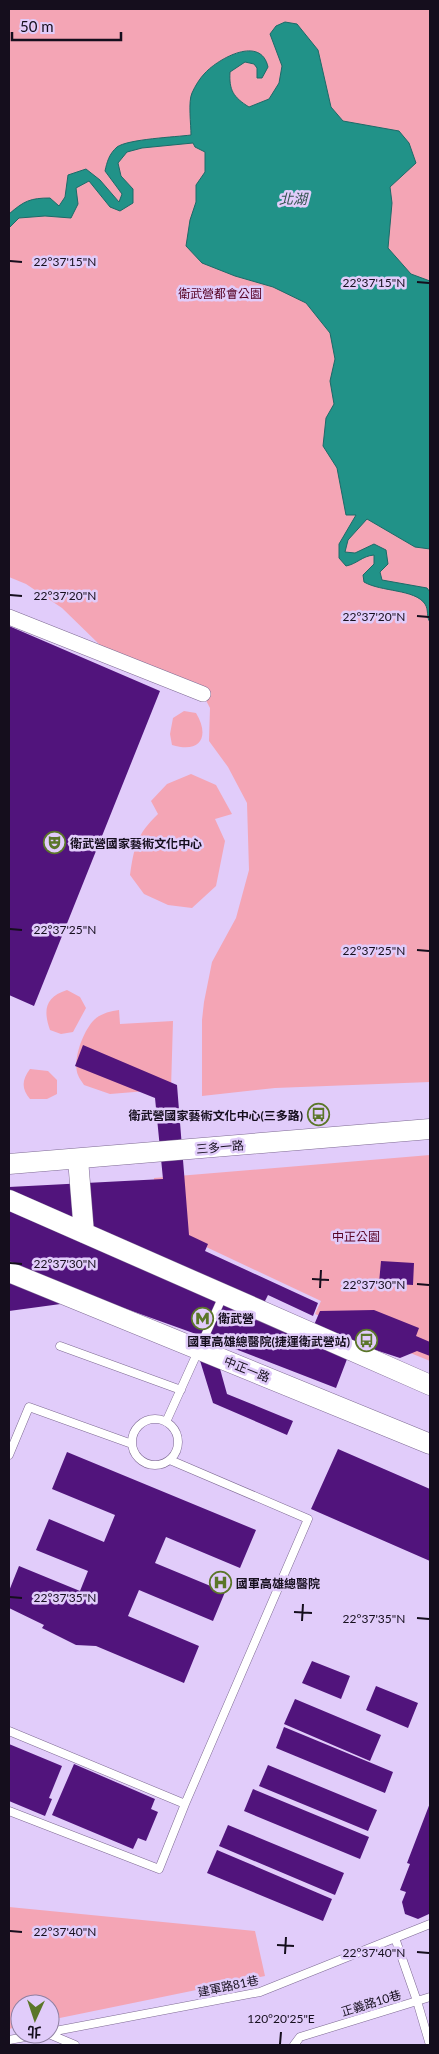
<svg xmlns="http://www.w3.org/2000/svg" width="439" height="2054" viewBox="0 0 439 2054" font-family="Lato,'Noto Sans TC',sans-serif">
<rect width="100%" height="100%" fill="#e1ccfa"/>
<!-- green -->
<path fill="#f4a5b5" d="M9,9h421v1073l-155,6 -73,8v-76l2,-18 8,-40 24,-44 13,-48 -2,-67 -19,-36 -19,-26 1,-33 -13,-25 -71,-22 -25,-15 -39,-38 -36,-24 -17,-7z
M184,711l12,2c14,23 5,41 -24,32l-2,-11 3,-16z
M191,774l25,11 16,29 -17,5 10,22 -9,45 -24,22 -24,-3 -24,-11 -14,-19c4,-28 7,-41 28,-61l-7,-13 16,-17z
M67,990l13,7 6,11 -13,24 -12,2 -11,-4c-7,-20 -5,-33 17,-40z
M119,1010l1,14 53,-3 -2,68 -61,5 -26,-9c-2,-3 -5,-7 -6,-10 -6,-14 5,-44 16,-55 6,-6 16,-9 25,-10z
M30,1069l18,2 9,9v14l-10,5h-17c-9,-11 -8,-19 0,-30z
M430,1155v206l-115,-47 6,-13 -136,-64 -29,-19 -2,-40z
M9,1907l246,24 10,45 -215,44v-16h-30v22l-11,3z"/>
<!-- water -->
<path fill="#219288" stroke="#1d6a68" d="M285,22l12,2 21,26 13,57 12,14 56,10 10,12 7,20 -26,24 2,16 -4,45 23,26 19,7v268l-15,-2 -48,-28 -19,21 -3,12 10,1 19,-9 12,6 2,14 -8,8 2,8 45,8 3,4v30c-4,-5 -1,-12 -5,-18 -10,-15 -44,-12 -61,-22l-1,-7 11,-11v-9c-12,1 -17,9 -28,11l-7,-8v-14l17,-29h-10l-9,-47 -14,-22 3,-28 8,-14 -4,-23 5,-22 -5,-26 -24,-30 -33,-16 -38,-11 -33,-13 -16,-17 4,-26 6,-18v-17l9,-13v-20l-10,-5 -2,-4 -51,5 -15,4 -9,11 3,13 12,13v14l-13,8 -10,-4 -21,-26 -13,7 2,16 -7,14 -26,-2 -26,2 -10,10v-14c15,-13 21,-16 41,-16l9,8 6,-9 3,-22 18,-6 14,11 19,22 3,-8 -17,-23c2,-9 4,-17 12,-24 11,-8 59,-10 74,-12 0,-10 -3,-34 1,-42 3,-7 8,-15 13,-20 14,-15 56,-38 63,-6l-6,11h-5v-10l-3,-4 -9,-2 -15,10c-1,18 3,25 19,35l20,-8 10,-16 3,-17 -12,-32 6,-8z"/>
<!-- building -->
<path fill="#51147c" d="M9,626l151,65 -126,315 -25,-11z
M83,1045l94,40 12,150 19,9 -3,7 113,52 -5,13 -45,-21 -4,8 50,22 6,-14 54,-1 45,18 -3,8 14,6v14l-13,-5 -17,7 -43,-14 -5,2 -16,42 -124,-48 15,54 66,27 -6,14 -74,-32 -19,-62 2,-7 -106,-38 -22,7 -59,8v-124l154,-8 -8,-81 -80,-32z
M381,1261l33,2 -1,22 -34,-2z
M338,1449l92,40v72l-119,-52z
M67,1452l189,78 -16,38 -74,-31 -11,26 70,29 -12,29 -74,-31 -11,26 71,30 -15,37 -88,-37 -20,-1 -34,-17 2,-3 -35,-17v-17l10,-25 61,25 8,-20 -52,-21 13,-31 55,23 11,-27 -63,-26z
M312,1661l38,15 -9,23 -39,-16z
M376,1686l42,17 -10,25 -42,-18z
M295,1699l86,36 -11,26 -86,-37z
M284,1727l109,45 -8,21 -109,-45z
M9,1744l53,22 -13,32 3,1 -7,17 -36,-15z
M74,1764l81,35 -4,10 7,3 -12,29 -8,-3 -5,11 -81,-34z
M268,1765l109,45 -9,21 -109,-45z
M253,1789l116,48 -9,22 -116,-48z
M430,1803v107l-1,4 -11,5 -13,-5 -3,-12 4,-10 -6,-2 10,-26 -3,-1z
M228,1825l116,48 -9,22 -116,-49z
M217,1850l115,49 -9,22 -116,-48z"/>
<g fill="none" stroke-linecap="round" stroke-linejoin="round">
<defs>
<path id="service" d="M60,1346l121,44
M132 1442a23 23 0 1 1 46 0a23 23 0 1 1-46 0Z
M166,1422l57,-126
M9,1455l20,-48 103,37
M9,1731l176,73 123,-285 -138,-59
M9,1811l150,58 26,-65
M395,1938l22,63 13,44
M50,2032l210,-40 170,-68
M49,2034l26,11
M9,2040l33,-6
M294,2045l6,-8 130,-40"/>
<path id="minor" d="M9,617l194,77"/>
<path id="tertiary" d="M78,1159l6,74
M9,1164l421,-35
M9,1200l421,185
M9,1272l421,172"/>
</defs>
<!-- service casing -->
<use href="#service" stroke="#7e6a93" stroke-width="9"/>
<!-- minor casing -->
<use href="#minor" stroke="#7e6a93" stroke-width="16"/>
<!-- tertiary casing -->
<use href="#tertiary" stroke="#7e6a93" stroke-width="21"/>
<!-- service -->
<use href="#service" stroke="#fff" stroke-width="8"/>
<!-- minor -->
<use href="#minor" stroke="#fff" stroke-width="15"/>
<!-- tertiary -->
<use href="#tertiary" stroke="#fff" stroke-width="20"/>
</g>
<!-- ticks -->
<path fill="none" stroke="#150e1d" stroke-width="2" d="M10,261l12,1M417,282l12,1M10,595l12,1M417,616l12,1M10,929l12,1M417,950l12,1M10,1263l12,1M312,1279l17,1M417,1284l12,1M320,1288l1,-18M10,1597l12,1M294,1612l18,1M417,1618l12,1M302,1621l1,-17M10,1931l12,1M277,1945l17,1M417,1952l12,1M285,1954l1,-17M280,2044l1,-12"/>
<!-- icons -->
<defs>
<symbol id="theatre-ring" viewBox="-11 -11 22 22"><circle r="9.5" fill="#e1ccfa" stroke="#5b7629" stroke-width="1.5"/><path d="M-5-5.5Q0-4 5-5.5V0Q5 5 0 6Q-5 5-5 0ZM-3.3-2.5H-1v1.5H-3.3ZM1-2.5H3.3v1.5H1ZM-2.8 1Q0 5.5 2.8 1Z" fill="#5b7629"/></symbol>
<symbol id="bus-ring" viewBox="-11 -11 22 22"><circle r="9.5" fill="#e1ccfa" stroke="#5b7629" stroke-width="1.5"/><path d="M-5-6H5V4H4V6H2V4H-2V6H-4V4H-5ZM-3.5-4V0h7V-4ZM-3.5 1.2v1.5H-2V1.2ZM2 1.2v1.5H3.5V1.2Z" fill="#5b7629"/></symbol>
<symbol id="metro-ring" viewBox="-11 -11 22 22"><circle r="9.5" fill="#e1ccfa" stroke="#5b7629" stroke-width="1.5"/><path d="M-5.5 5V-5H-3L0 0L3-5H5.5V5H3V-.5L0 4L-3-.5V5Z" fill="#5b7629"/></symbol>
<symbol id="hospital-ring" viewBox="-11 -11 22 22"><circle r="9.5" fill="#e1ccfa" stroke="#5b7629" stroke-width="1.5"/><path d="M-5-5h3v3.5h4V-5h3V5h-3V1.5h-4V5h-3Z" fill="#5b7629"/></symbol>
</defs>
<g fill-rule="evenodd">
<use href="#theatre-ring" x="42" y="830" width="25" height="25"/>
<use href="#bus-ring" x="306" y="1102" width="25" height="25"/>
<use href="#metro-ring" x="190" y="1306" width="25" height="25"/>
<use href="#bus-ring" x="354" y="1328" width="25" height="25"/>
<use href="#hospital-ring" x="208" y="1570" width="25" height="25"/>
</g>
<g text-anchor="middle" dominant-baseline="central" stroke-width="5" stroke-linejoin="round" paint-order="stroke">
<!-- park labels -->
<g font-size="12" fill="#560223" stroke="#e1ccfa">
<text x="220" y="293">衛武營都會公園</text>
<text x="356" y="1236">中正公園</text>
</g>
<!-- poi labels -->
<g font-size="12" font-weight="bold" fill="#150e1d" stroke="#e1ccfa" text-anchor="start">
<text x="70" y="843">衛武營國家藝術文化中心</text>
<text x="303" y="1115" text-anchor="end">衛武營國家藝術文化中心(三多路)</text>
<text x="218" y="1318">衛武營</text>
<text x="350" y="1341" text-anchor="end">國軍高雄總醫院(捷運衛武營站)</text>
<text x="236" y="1583">國軍高雄總醫院</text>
</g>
<!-- street labels -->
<g font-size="12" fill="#150e1d" stroke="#e1ccfa">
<text transform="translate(220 1147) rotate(-5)">三多一路</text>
<text transform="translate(247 1369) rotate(22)">中正一路</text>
<text transform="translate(228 1986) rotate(-12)">建軍路81巷</text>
<text transform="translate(371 2003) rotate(-17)">正義路10巷</text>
</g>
<!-- water labels -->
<g font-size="14" font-style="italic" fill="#33534f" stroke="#e1ccfa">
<text x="293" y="198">北湖</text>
</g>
</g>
<g font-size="12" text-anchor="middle" fill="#150e1d" stroke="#e1ccfa" stroke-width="5" stroke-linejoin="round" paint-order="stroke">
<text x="65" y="266">22°37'15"N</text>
<text x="374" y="287">22°37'15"N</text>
<text x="65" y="600">22°37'20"N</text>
<text x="374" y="621">22°37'20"N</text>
<text x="65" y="934">22°37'25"N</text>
<text x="374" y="955">22°37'25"N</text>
<text x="65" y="1268">22°37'30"N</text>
<text x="374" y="1289">22°37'30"N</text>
<text x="65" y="1602">22°37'35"N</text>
<text x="374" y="1623">22°37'35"N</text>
<text x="65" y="1936">22°37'40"N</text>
<text x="374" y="1957">22°37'40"N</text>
<text x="281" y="2023">120°20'25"E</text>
</g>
<!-- border -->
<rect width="439" height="2054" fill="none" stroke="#150e1d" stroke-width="20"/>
<!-- north arrow -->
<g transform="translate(35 2019) rotate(183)"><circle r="24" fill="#e1ccfa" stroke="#8f80a2"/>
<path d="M0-4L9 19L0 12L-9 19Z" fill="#5b7629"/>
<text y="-8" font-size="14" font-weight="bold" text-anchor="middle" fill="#150e1d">北</text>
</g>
<!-- scale -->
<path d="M12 32v8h109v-8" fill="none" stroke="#150e1d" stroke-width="2.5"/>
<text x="20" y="32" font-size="15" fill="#150e1d" stroke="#e1ccfa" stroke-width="4" paint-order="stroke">50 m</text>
</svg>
